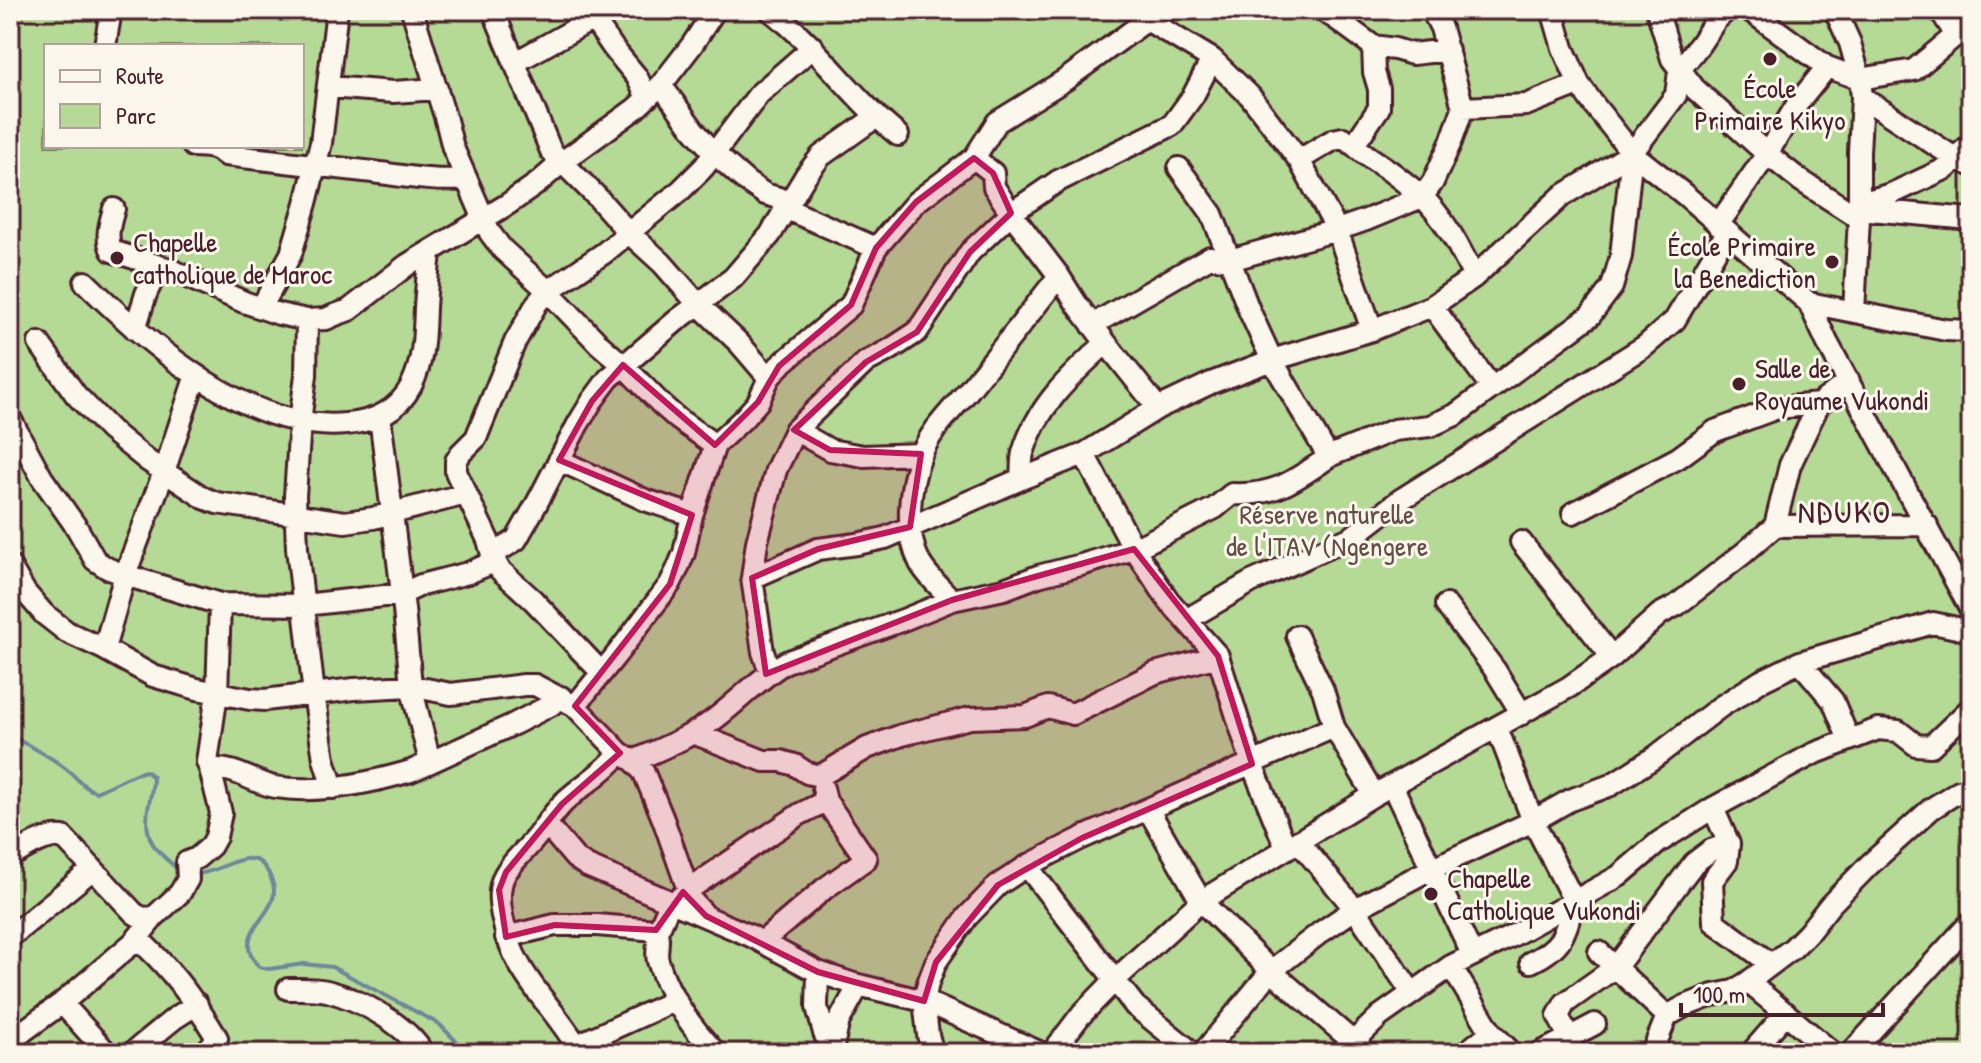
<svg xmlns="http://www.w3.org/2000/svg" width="1981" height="1063" viewBox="0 0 1981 1063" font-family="'Patrick Hand',sans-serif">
<rect width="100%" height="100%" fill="#fbf7ec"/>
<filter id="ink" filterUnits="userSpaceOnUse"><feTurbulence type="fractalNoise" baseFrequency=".0125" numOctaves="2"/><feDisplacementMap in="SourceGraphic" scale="16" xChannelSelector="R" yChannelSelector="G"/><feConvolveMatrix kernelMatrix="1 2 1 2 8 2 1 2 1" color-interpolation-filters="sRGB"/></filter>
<g filter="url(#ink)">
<!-- green -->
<path fill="#b5da95" stroke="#807c60" stroke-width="2" fill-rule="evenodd" d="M10,10h1961v1043h-1961zM46,46h256v100h-256z"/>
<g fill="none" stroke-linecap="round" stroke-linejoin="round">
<!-- stream -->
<path stroke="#6d879b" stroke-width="4" d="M10,736c19,9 39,19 56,33 11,8 17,19 30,23l39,-18 11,-3 7,6c0,11 -3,21 -5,32 -5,32 9,43 31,61
M195,874c30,0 62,-40 78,10 7,24 -23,38 -24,61 -1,8 5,15 10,22l10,2 35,-5 28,3 107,57 29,29"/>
<defs>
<path id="minor" d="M412,10l34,110 7,28 37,85 12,16 46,42 52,54 23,20 39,40 16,14 37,26
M493,10l58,141 47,47 30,34 34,31 36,41 41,39 30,35
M587,10l27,39 23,28 10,21
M770,10c48,36 81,87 128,125
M1321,10l14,8 38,28 22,3 17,5 36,-4
M1552,10l11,38 16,36 15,21 38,48 53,42 124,108 18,39 144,268
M1657,10l15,49 23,30 72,65 33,26 59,38
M1749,10l78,57 33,12 54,-9 42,-35 15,-16
M1835,10l15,33 10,36 2,18 -3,55v66l-5,94
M1940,10l16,25
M1147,20l65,39 38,37 49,64 38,70 35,100
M105,46l6,-36
M514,63l79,-44
M661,85l32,44 22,25 32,28 18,12 14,4 8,11 89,39
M329,87l64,5 44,-3
M1862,97l93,61 16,7
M1463,108l63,-3 53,-21
M1354,145c9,9 20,15 30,22 12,8 24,18 35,27 24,21 41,54 55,83
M193,146c12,1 23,0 32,9 49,6 99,11 148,17 31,4 62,10 93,7
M974,158l19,15 1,14 17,26 48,63 17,27 30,40 52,65
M1299,160l34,-20 10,-2 11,7 25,-37v-19l-5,-17 -1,-26
M1860,203l31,-9 56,-26 8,-10 16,-14
M114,209c-4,14 -9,28 -2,42l57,18 75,33 35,12 28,6 19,-1 9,-4 14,-5 58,-45 101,-61 30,-21 24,-21 73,-53 26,-24 31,-40 23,-35
M1859,209l112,10
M1718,225l49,-71 31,-51 29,-36
M85,282c65,64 165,151 261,142 27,-2 52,-13 65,-38 13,-25 13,-52 14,-78 1,-19 3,-37 5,-55
M1809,303l137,27 25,1
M1432,306l60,82
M261,308l30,-54 15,-51 15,-60 16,-133
M307,320l-1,55 -6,47 -5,74 2,52 17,146 10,65 9,29
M1092,325l118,-68 20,3 107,-30 29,-10 56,-23 11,-15 18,-40 12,-34 -22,-80 -7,-14 1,-4
M135,329l11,-35 13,-28
M39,343l37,52 34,35 38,31 56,37 13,5 128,19 28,-4 93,-24
M380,417l24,192 7,77 19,76
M10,418l32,60 35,50 18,32 12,8 18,7 95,29 84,1 98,-11 19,-9 47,-12 19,-8 6,-7
M795,430l35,20 33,6 58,-2
M1084,454l50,95 35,52 49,55 34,108 34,84
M1332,455l62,-25 36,-4 25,-11 135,-99 22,-29 9,-31 11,-103
M559,460l86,40 47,15
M1021,479c1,-8 0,-18 2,-26 13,-46 49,-79 83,-110
M1573,513l105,-55 37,-27 62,-23 42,-4
M1775,526l152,-1
M1521,542l91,115
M492,555l24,-15 21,-37 41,-79 14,-23 17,-23 67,-57 57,-43 37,-43 36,-60 15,-19 55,-39
M10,566l15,26 19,22 23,18 37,17 49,27 44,13 53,10 15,1 89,-11 57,-3 40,8 73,-9h11l40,21 45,47 14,8 10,12 19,46 29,82 14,15
M752,578l66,-29 39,-5 28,-6 136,-59 63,-25 74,-46 53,-25 61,-23 100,-30 60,-24 42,-29 88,-81 70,-43 44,-58 3,-24 21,-27 16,-24 11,-10
M952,600c-10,-11 -25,-24 -32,-37 -16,-31 -11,-76 1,-108 10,-25 30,-44 47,-64 31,-38 61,-77 91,-115
M220,604l-3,89 -10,69 3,7c27,-2 40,13 65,18 43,7 95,-4 136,-16l103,-47 39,-20 8,-7
M1446,605l49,65 27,44
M1186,620l65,-38 101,-45 48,-37 245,-154 30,-26 52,-88
M1297,636l26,54 11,37 40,68
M104,649l21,-74 39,-103 32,-97
M1800,662l33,39 16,39
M601,672l-68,-72 -33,-30 -7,-12 -5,-18 -32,-68v-11l5,-8 15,-15 39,-96 22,-39 11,-12 56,-38 77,-63 23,-23 55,-73 54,-47
M770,672l-7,-20 -11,-74 5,-36 19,-72 19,-40 71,-68 25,-13 26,-17 53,-80 41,-39 47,-32 114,-56 21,-29 19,-37
M575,706l42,-52 53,-70 7,-14 7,-17 8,-38 23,-70 28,-26 15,-17 11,-24 10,-12 72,-61 25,-57 40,-46 58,-44 23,-36 68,-42 82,-60 10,-10
M1497,728l36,93 41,80c-9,33 -11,46 -43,61
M693,733l71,28h17l14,4 12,8 13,3 47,-28 35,-13 68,-17 55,-2 23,-9 25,7 82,-41 63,-17
M634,761c26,-12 55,-23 78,-40 26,-19 47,-43 74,-59l117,-42 49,-20 52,-11 34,-13 43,-11 53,-16 81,-41 17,-14c45,2 64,-15 100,-39l-7,-4 -53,-91 -23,-50 -37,-96 -33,-46
M1392,785l80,169
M1713,808l16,36 -2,17 -15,20 2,41 57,42
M1148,809l53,92 70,70 95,82
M547,825l28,33 12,8 164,70 67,36 36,12 70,17 117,52
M1298,841l57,68 57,84
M10,857c16,-9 34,-22 53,-20l71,76 8,5 12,-1
M1027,866l108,140 58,47
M10,937l83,-68
M506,937l49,-12h42l59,5
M137,938c33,29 58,63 80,100l-7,9 2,6
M762,942l62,-53 42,-30 -40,-58 -3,-13
M1599,952l68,64
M1451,966l40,66 21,21
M818,972l-1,35 7,26 9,20
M1748,982l85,71
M288,989c13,0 27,-1 39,2 32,8 79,33 96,62
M62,1003l45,50
M1569,1037l-11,-21 7,-13 51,-36 78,-104 17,-13 18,-6
M10,1041l52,-38 72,-61 20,-25 26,-24 8,-14 -1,-17 10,-4 14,-12 5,-9 5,-24 -11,-44
M577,1045l99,-45
M832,1050l7,-29 20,-36
M132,1053l43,-35 22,-14
M581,1053c-29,-51 -68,-76 -79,-137 -3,-15 -4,-29 3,-42 7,-12 20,-23 28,-33 11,-13 20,-28 31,-39 18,-17 40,-29 56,-49
M716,1053c-24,-25 -48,-58 -58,-92 -3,-10 3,-21 -2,-31l4,-4 7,-16 21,-20 112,-76 26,-13
M933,1053l-5,-18 -4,-34 4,-18 8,-21 31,-45 31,-32 29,-19 55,-28 252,-111
M1052,1053l28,-37 35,-36 86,-79 173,-106 195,-108 43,-30 48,-43 17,-9 67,-52 31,-27 15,-61 29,-61 30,-23
M1203,1053l68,-82 50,-39 34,-23 76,-40 102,-48 37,-21 41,-15 44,-28 65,-50 41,-26 39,-19 133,-39 38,8
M1342,1053l38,-37 71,-50 61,-30 107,-60 40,-34 54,-34 100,-54 65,-25 20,2 18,14 15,1 40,-38
M1465,1053l26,-21
M1540,1053l55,-29
M1652,1053l15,-37 18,-10 28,-11 21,-4 14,-9 45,-34 15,-15 22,-28 39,-40 62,-56 28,-18 12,-4
M1751,1053l35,-40
M1851,1053l120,-131"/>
</defs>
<!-- minor casing -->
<use href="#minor" stroke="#4a1f2b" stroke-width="26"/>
<!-- minor -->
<use href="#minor" stroke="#fbf7ec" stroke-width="20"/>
</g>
</g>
<!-- marked area -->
<path fill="#c2185b" fill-opacity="0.2" stroke="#c2185b" stroke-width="6" stroke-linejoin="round" d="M974,158l19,15 18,40 -41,39 -53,80 -51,30 -72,68 36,20 91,4 -11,73 -92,22 -66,29 14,96 186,-74 182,-51 84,107 34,108 -170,74 -84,47 -62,77 -12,39 -106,-29 -112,-56 -23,-24 -27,38 -101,-5 -49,12 -7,-47 7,-18 56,-68 58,-51 -45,-47 95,-122 22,-69 -133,-55 33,-59 31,-36 92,80 43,-43 21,-36 72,-61 25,-57 40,-46z"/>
<!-- markers -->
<g fill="#4a1f2b" stroke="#fbf7ec" stroke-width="3">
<circle cx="1770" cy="59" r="8"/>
<circle cx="117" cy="258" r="8"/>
<circle cx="1832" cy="262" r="8"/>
<circle cx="1739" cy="384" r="8"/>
<circle cx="1431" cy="894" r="8"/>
</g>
<g text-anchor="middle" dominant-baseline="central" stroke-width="6" stroke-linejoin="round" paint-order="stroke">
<!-- poi labels -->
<g font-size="28" fill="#4a1f2b" stroke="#fbf7ec" text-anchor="start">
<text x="1770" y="88" text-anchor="middle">École<tspan x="1770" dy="32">Primaire Kikyo</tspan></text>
<text x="133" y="242">Chapelle<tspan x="133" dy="32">catholique de Maroc</tspan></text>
<text x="1816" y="246" text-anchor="end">École Primaire<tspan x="1816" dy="32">la Benediction</tspan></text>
<text x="1755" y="368">Salle de<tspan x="1755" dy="32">Royaume Vukondi</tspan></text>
<text x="1447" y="878">Chapelle<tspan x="1447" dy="32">Catholique Vukondi</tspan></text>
</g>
<!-- park labels -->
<g font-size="28" fill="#654e46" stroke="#fbf7ec">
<text x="1327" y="514">Réserve naturelle<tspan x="1327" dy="32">de l'ITAV (Ngengere</tspan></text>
</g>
<!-- quarter labels -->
<g font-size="32" letter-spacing="2" fill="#4a1f2b" stroke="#fbf7ec">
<text x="1845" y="511">NDUKO</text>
</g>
</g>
<!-- margin -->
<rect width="1981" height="1063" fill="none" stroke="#fbf7ec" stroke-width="40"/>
<rect x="20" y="20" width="1941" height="1023" fill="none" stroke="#4a1f2b" stroke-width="3" filter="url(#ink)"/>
<!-- legend -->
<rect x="44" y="44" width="260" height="104" fill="#fbf7ec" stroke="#b4a19f" stroke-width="2"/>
<rect x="60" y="70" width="40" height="12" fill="#fbf7ec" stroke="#b4a19f" stroke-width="2"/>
<text x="116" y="84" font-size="24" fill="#4a1f2b">Route</text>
<rect x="60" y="104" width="40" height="24" fill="#b5da95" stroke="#b4a19f" stroke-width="2"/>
<text x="116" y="124" font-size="24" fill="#4a1f2b">Parc</text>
<!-- scale -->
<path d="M1681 1003v12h202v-12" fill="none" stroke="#4a1f2b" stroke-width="4"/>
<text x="1693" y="1003" font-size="24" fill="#4a1f2b" stroke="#fbf7ec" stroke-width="6" paint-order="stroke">100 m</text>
</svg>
